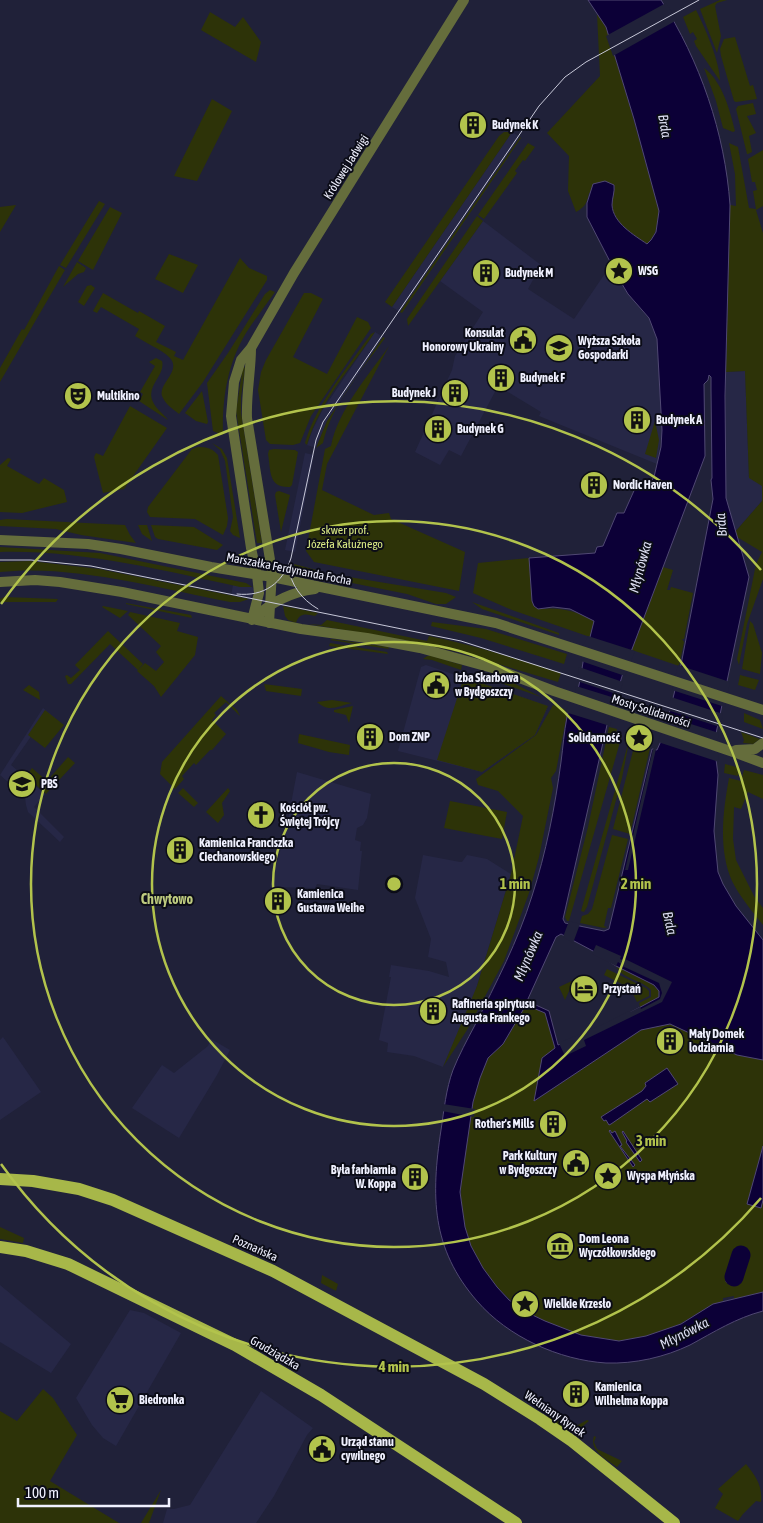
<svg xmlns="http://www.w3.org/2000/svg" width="763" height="1523" viewBox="0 0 763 1523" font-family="'Asap Condensed',sans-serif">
<rect width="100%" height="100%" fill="#202139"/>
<!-- built -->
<path fill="#262746" d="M512,132l8,5 -120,175 -8,-5z
M483,221l58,44 -13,24 46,30 30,-44 15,4 9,15 21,25 8,20 5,61v30l-5,34 -118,-48 2,-4 -43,-26 -37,70 -12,-6 -9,15 -25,-13 37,-82 3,-14 28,-44 -43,-31z
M375,332l8,5 -56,84 -11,27 -9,-3 6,-16 9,-18z
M745,371l4,106 13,8v16l-27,31 -9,-34v-126z
M305,453l9,2 -19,97 -10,-2z
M233,585l19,2 2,3 -2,6 -3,3 -18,-3z
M426,665l122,41 -13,29 -53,37 -84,-21 23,-84z
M43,708l12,10h-11l-33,47 34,29 -11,13 30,30 -4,5 -32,-30 -2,-7 -1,-8 -25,-22z
M297,772l74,22 -4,24 -4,7 -6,3 -2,12 6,2 -1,9h2l-4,39 -41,-6 -2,4 -45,-1 16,-57z
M423,855l37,7h2l5,-7 20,4 24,15 -38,125 -30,68 -29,-11 -27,-4 1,-9 -9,-3 12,-63h-2l2,-12 38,6 20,6 -3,-15 -18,-5 3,-18 -16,-41z
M3,1037l38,55 -41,28v-80z
M211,1039l19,11 -13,25 -38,63 -47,-30 30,-43 12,8 34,-27z
M0,1285l71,59 -20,29 -51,-31z
M130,1310l14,3 37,20 -65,113 -13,-8 -11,-13 -16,-27z
M261,1391l52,37 -6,7 -33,61 -18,27h-93l4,-14h7l16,-4z"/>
<!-- green -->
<path fill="#2d3308" d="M720,0h7l-10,3 -2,3 6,30 -4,17 -17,-44z
M696,10c9,18 24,52 24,71l-24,-35 -2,-5 3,-2 -4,-7 -3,2 -7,-17z
M210,12l25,15 8,-10 18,25 -5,20 -55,-32z
M597,14l9,13 13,41 40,143c-2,12 -2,25 -12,33 -13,-9 -34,-21 -35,-39 0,-6 3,-13 2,-20l-25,8c-2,10 -4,14 -13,19l-8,-21 1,-35 -22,-23 53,-57z
M735,37l15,49 3,-1 4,14 -21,3 -2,-1 -13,-45 -1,-7 4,-10z
M704,68c18,13 26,42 31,63l-2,1 -10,-4 -7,-27z
M212,99l20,12 -35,70 -23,-5z
M753,103l3,11 -9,2 9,17 -7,3 3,16 -4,2h-1l-11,-45 2,-3z
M504,132h8l-120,175 -7,-5 114,-166z
M520,137l1,1 -119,175 -2,-1z
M528,143l7,4 -10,14 -2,-1 -8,11 2,2 -33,46 -6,-4z
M729,143l9,4 11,61 7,1 -3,-18 4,-1 -2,-8h-3l-4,-23 15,-9v56l-7,4 7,23v346l-16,45 -8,41 -2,-6 19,-95 6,-12 -25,-15 -2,-5 27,-31v-15l-13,-8 -4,-107 -19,1 4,-167 6,1 -1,-32z
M99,201l6,3 -39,64 -6,-3z
M16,205l-16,27v-25z
M110,207l12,6 -29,57 -15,-9z
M477,216l6,5 -75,105 -1,-7z
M169,254l29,11 -15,28 -28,-14z
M240,258l9,10 18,8v4l-64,102 -24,32c-6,-5 -14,-10 -17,-18 -4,-13 21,-25 7,-39 -7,-7 -25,-15 -34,-21l4,-7 -38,-22 -4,6 -4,-2 10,-18 35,20 1,-2 26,15 -9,16 20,10 -2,4 9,4z
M77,262l9,6 -2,4 -6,2 -15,13z
M59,266l6,4 -65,112v-14l22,-39 2,1z
M91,285l4,3 -11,18 -6,-4 9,-16z
M270,290l5,2c-9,13 -20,27 -29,41 -19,31 -24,67 -23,102l-10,-4 -6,-48 21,-30 37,-59z
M304,293h7l12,6 -30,58 34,17 30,-57 11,5 3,6 -60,88 -11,27 -7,2 -23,-1 -4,-4 -8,-50 3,-18 5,-12z
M375,332c-24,36 -56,71 -68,113l-2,-2c11,-39 43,-76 66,-109z
M383,337l2,1c-23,32 -54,67 -62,105l-7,5 11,-27z
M389,346l-62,118 -5,26 52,25 15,-2 2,6 74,33 -6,39 -145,-29 -8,-11 19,-102 6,-3c7,-36 37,-70 58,-100z
M156,358l6,3c4,14 -17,25 -9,41 3,7 11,12 15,18l-29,-19 4,-7 -3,-2 15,-26 -6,-4z
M243,366l2,2 -4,29v16l21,130h-5l-21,-132z
M202,391l6,31 -1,2 -11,-3 -11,-8z
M130,406l37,22 -43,61 -21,4 -9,-36 2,-4 7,3z
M655,421l4,19 -3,18 -11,-4z
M212,443l10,6 5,9 13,80 -7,-3 -3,-4 3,-14 -8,-56 -5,-11z
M198,447c9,0 14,1 20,8l10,63 -1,8 -4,9 -28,-16 -45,-2 -3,-5 1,-5 44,-58z
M274,449l21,1 3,2 -6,33 -2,2c-22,1 -19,-16 -22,-33l1,-4z
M8,458l3,1 -4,7 32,18 5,-6 20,12 3,12 -45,11 -22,-1v-47z
M279,491l11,4 -9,37 -6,-37 1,-3z
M7,519l118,6 5,10 6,8 -55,-8 -25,-6 -56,-3v-6z
M138,525h9l5,16 -10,-7z
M151,525l43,2 29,18 -6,5 -59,-11 -3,-2z
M0,547l100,6 146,30 6,4h-12c-79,-17 -159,-37 -240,-35z
M529,558l3,43 6,8c21,-2 38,1 56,12l-4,16 -78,-27 -39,-17 5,-30z
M30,561l69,8 150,30 -9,3h-10c-71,-14 -159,-38 -230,-30v-10z
M294,564l30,8 -1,5 -27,-6z
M663,567l10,3 -6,20h3l1,-3 22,6 -9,46h-2l2,3 -5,24 -47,-16z
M337,575l109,18 10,4 -10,7h-10l-29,-10 -70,-14z
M4,597l54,2 -2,3h-56v-3z
M472,602l87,31v2l-77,-26z
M126,603l65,12 1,3 -66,-14z
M283,606l35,7 -3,3c-8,-2 -16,-4 -19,7l-8,-3 -3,-4z
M102,607l1,-1 25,5 -8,7z
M130,612l50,11 -3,8 21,6 -3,18 -34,42 -7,-11 -17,-15 8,-8 11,8 8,-9 -8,-10 5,-6 -33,-31z
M327,620l100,21 2,-5c45,9 88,23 132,37l-3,9 -100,-30 -65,-14 -85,-14 13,1z
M750,621l3,3 9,29 -2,21 -18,-5z
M432,622l54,7 81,25 -3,10 -83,-26 -50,-12z
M108,631l35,33 -5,6 -28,-26 -39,40h-3l-3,-8 2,-1 4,3 9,-8 -5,-5z
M332,639l56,8 1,2 -59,-9z
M330,643l57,9 1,2 -59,-8z
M427,656h5l30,9 -1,5 -29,-10 -9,-1z
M492,672l49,25 -52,-18z
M740,675l19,5 -4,10 -17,-5z
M464,677l84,29 -13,29 -53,37 -45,-12z
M264,684l38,5 -1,7 -35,-5z
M29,685l10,7 1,8 -17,-10z
M221,696l16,14 3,6 -14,-14 -12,11 2,2 -4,5 14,14 -14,16h-2l-14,15 -2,-2 -12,13 2,3 -9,10 -15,-15 2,-12z
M332,700l20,3c-14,3 -23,10 -35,-1z
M553,705l11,4 3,5 -11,57 -5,7 2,10 -14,69 -10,36 -25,68 -37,69 -24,37 34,-81 34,-112 12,-58 -25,-25 -20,-6 -2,-6 60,-44z
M353,706l-4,17 -3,-8 -12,-3v-2z
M45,710l19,15 -19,23 -17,-13z
M744,713l16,7 3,9 -19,-7z
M609,727l8,2 -1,4 6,2 -53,186h-2l-2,-4 23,-90z
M741,732l19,7 -7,5 -10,-1 1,-3z
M299,734l51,11 -1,10 -20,-3 -31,-9z
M630,737l-8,41 -35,129 -3,5 -3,-1z
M636,739l15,5 -21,90 -17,-5z
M68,757l7,6 -29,31 -20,-18 6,-8 15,13z
M725,764l15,4 -2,8 -14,-3z
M744,770l19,5v24l-15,-7 -7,17 -7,-2 -1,32 3,21 18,36 9,12v17c-11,-14 -23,-28 -31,-44 -14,-32 -9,-70 -3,-103l12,3z
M183,788l15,15 -4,4 -16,-14z
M228,788l2,3 -8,12 2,12 -6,8 -12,-11z
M450,801l57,11 -5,27 -58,-11z
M612,835l16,4 -17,69h-3l-4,18 3,1 -3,1 -24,-5 2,-7 6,-2 4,-5z
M616,966l35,17 8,8 -1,8 -18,8 -1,-4 12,-6v-7c-10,-11 -28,-10 -35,-24z
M607,969l39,19 3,3v5l-12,6 -7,-14 -26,-13z
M574,980l-9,20 -6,-13z
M526,1004l19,9 10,35 -20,53 106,-71 29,-6 67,31 26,5v86l-16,58 14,4 2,-8v92l-29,7v-3l-11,2v3c-15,4 -27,14 -40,21 -18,11 -44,19 -65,19 -20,-1 -40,-6 -59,-14 -12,-5 -26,-10 -37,-18 -30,-21 -54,-57 -59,-93 -5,-27 1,-53 5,-79 4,-26 7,-54 19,-77 4,-6 11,-10 16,-16 9,-12 15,-27 23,-40z
M0,1227l24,11 -1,5 -23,-4z
M322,1275l16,9 -2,7 -15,-8z
M43,1389l10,9 24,37 -27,46 69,42h-119v-112l17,10z
M554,1412l1,1 -3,3 2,3 24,6 9,-5 2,1 -12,10 -11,-1 -19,-13z
M594,1436l2,1 -2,5 3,7 25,12 -5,6c-11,-8 -28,-16 -23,-31z
M746,1464c9,11 17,22 15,38l-5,-1 -13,13 -5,7 -23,-13 8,-14 -5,-5z
M161,1490l-12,33h-8z"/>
<!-- water -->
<path fill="#0c0037" stroke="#504873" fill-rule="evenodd" d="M588,0h73c39,61 64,133 69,205l-5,191 1,102 23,79 -35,166 4,32 -4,56 4,41 5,12 13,22 27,34v120l-26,-5 -67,-31 -29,6 -107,71 8,-43 13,-10 -10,-35 -19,-8 -23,39 -15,14 -8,20 -7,24 -13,90 5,35 6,19 12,22 14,19 12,13 15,11 21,10 36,14 38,6 27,-5 35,-12 32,-20 50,-12v19c-27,7 -49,21 -73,34 -25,12 -55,19 -84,18 -47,-3 -98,-26 -129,-62 -46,-53 -46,-105 -36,-171 3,-20 5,-41 12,-60 6,-15 14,-30 22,-45 21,-42 43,-84 57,-129 14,-43 23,-89 29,-134 2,-15 3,-30 6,-45 1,-8 7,-15 10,-23 4,-16 6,-33 9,-50l4,-7 4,-16 -24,-12 -17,-2 -15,2 -4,-3 -2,-5 -3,-43 66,-5 2,-6 6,-1 14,-33h7l13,-29 3,-2 12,-2 2,-3 7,-30 1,-17 -5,-91 -8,-21 -21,-24 -9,-15 -32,-62v-14l6,-19 12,-3 9,4c1,7 -2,13 -2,20 1,18 22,30 35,39l4,-4 5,-8 3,-21 -25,-92 -28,-92zM709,375l2,2v13l1,88 -1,2 2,19 -33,171 -16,64 -7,16 -5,-1 -43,180 -5,2 -39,-8 -2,-4 44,-194 16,-52 82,-217 -1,-72 4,-4zM561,934l32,17 23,15 38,19 5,6v6l-52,28 -49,20 -9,-34 -22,-10 29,-64z
M667,1068l11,16 -28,18 -3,-3 -36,25 -2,1 -3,-5 -2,1 -3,-4 41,-26 4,-5 -1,-3z
M610,1130l2,3 3,-2 7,14 -2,1 15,19 -2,2 -24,-36z
M623,1131l19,29 -2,2 -14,-20 1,-1 -5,-9z
M763,1146v54l-2,8 -14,-4z
M730,1267l13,3 -3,10 -14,2z"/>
<!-- pier -->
<path fill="#202139" d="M666,3l11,17 -64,36 -7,-20z
M588,636l47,15 -10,25 -44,-15 3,-17z
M678,665l52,17 -5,25 -53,-17z
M579,667l44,15 -4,13 -42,-14z
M576,686l42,13 -8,27 -45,-14 9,-16z
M671,697l52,17 -3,13 -53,-17z
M666,716l53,17 -2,10 2,19 -61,-20z
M653,749h3l-28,121h-3z
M569,921l11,3 -7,19 -10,-6z
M596,945l25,11 -1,3 2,1 1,-2 49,24 -10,20 -78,38 2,6 -21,10 -8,-17 3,3h1l45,-19 23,-12 1,1 10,-5 1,2 19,-10 2,-6 -3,-10 -39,-18 1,-1 -3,-2 -2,4 -24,-12z
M443,1104l32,5 -1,8 -32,-6z"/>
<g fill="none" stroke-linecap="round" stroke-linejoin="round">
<!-- river -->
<path stroke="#0c0037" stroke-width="19" d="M734,1277l7,-22"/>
<!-- minor -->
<path stroke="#656d3c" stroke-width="10" d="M251,348c0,23 -5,46 -4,70l25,154 -3,51
M0,540l88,4 33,5 90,18 61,10 224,46 267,87
M0,582l35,-2 25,2 62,10 179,37 66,9 53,10 76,21 58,22 185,63 24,9
M253,619c18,-17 38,-27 62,-30
M252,620l7,-27 -2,-18 -6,-27 -20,-132 3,-34 7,-22 10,-12 43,-75 170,-273
M736,750l19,-1 8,-6"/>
<!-- major -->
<path stroke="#a7b749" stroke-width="12" d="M0,1179l33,2 46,8 34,11 160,71 211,113 56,35 32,22 102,82
M0,1247l26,4 42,13 167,81 86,50 195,128"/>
<!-- tram -->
<path stroke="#c7c8d8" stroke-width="1" d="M0,560h31l60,6 370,75 302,97
M288,566c3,19 13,33 30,43
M237,594c27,3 46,-11 54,-36l25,-118 7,-18 216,-316 26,-29 21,-15 113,-62"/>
</g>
<!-- distance rings -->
<g fill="none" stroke="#b2c34c" stroke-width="2.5">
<circle cx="394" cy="884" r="121"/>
<circle cx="394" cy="884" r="242"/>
<circle cx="394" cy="884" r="363"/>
<path d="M761 1198A483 483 0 0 1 1 1164M1 604A483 483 0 0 1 761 570"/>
</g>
<!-- icons -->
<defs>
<symbol id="building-disc" viewBox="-11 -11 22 22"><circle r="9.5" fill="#b2c34c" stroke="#0b0c17"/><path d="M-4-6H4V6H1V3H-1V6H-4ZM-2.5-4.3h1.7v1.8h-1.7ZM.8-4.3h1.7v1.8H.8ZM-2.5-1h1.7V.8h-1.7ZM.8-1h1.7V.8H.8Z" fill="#111"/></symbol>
<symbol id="sight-disc" viewBox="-11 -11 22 22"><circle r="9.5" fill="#b2c34c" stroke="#0b0c17"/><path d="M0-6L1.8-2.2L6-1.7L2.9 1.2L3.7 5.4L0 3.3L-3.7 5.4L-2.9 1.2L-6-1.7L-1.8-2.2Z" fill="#111"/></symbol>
<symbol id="civic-disc" viewBox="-11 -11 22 22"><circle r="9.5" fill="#b2c34c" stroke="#0b0c17"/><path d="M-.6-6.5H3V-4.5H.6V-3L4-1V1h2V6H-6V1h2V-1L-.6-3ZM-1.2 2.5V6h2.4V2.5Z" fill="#111"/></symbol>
<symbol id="university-disc" viewBox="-11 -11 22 22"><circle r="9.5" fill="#b2c34c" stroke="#0b0c17"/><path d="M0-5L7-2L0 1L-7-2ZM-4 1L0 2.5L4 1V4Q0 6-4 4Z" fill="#111"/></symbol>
<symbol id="theatre-disc" viewBox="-11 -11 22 22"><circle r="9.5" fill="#b2c34c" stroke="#0b0c17"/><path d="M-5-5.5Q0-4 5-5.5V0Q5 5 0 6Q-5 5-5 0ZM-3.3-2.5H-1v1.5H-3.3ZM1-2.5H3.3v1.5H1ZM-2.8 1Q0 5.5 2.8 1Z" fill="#111"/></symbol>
<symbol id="church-disc" viewBox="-11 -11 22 22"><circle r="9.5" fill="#b2c34c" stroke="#0b0c17"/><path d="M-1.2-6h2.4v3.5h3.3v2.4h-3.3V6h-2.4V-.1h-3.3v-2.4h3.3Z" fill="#111"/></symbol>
<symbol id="hotel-disc" viewBox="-11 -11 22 22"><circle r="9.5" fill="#b2c34c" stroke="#0b0c17"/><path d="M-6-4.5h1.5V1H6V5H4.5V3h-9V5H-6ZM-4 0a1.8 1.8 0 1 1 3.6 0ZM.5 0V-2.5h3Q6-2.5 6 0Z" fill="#111"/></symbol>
<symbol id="museum-disc" viewBox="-11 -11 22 22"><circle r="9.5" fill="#b2c34c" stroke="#0b0c17"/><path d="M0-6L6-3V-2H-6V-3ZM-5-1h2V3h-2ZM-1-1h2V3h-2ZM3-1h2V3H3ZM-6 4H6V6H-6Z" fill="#111"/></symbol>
<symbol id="supermarket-disc" viewBox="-11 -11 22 22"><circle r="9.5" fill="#b2c34c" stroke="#0b0c17"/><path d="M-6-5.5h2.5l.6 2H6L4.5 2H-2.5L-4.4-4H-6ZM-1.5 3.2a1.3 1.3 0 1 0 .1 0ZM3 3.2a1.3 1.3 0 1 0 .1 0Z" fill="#111"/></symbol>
</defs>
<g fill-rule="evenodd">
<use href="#building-disc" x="457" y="109" width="32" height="32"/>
<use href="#sight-disc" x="603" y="255" width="32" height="32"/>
<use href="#building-disc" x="470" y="257" width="32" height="32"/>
<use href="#civic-disc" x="507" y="324" width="32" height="32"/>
<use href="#university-disc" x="543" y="332" width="32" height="32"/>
<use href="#building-disc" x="485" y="362" width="32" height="32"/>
<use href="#building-disc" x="439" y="377" width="32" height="32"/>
<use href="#theatre-disc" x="62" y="380" width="32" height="32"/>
<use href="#building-disc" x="621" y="404" width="32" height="32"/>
<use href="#building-disc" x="422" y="413" width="32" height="32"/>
<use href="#building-disc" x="578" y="469" width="32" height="32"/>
<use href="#civic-disc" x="420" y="669" width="32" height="32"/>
<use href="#building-disc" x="354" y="721" width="32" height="32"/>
<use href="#sight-disc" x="623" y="722" width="32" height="32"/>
<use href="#university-disc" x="6" y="768" width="32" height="32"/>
<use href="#church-disc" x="245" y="799" width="32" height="32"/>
<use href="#building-disc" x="164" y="834" width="32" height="32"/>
<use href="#building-disc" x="262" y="885" width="32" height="32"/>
<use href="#hotel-disc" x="568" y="973" width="32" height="32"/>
<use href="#building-disc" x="417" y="995" width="32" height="32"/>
<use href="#building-disc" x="654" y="1025" width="32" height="32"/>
<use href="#building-disc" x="537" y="1108" width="32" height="32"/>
<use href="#civic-disc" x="560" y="1147" width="32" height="32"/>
<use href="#sight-disc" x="592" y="1160" width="32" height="32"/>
<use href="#building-disc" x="399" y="1161" width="32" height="32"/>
<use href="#museum-disc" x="544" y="1230" width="32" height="32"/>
<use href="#sight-disc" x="509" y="1288" width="32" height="32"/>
<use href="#building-disc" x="560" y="1378" width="32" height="32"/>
<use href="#supermarket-disc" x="104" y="1384" width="32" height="32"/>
<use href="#civic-disc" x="306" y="1433" width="32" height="32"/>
</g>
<g text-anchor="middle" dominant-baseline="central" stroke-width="4" stroke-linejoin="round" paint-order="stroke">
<!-- poi labels -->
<g font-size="12" font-weight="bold" fill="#f0f1ff" stroke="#0b0c17" text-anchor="start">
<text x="492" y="125">Budynek K</text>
<text x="638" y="271">WSG</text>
<text x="505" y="273">Budynek M</text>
<text x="504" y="333" text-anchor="end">Konsulat<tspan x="504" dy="14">Honorowy Ukrainy</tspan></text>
<text x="578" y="341">Wyższa Szkoła<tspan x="578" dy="14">Gospodarki</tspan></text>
<text x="520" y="378">Budynek F</text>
<text x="436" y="393" text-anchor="end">Budynek J</text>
<text x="97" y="396">Multikino</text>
<text x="656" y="420">Budynek A</text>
<text x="457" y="429">Budynek G</text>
<text x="613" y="485">Nordic Haven</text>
<text x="455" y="678">Izba Skarbowa<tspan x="455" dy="14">w Bydgoszczy</tspan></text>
<text x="389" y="737">Dom ZNP</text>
<text x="620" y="738" text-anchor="end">Solidarność</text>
<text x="41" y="784">PBŚ</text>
<text x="280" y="808">Kościół pw.<tspan x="280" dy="14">Świętej Trójcy</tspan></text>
<text x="199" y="843">Kamienica Franciszka<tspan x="199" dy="14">Ciechanowskiego</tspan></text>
<text x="297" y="894">Kamienica<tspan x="297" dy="14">Gustawa Weihe</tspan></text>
<text x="603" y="989">Przystań</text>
<text x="452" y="1004">Rafineria spirytusu<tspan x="452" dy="14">Augusta Frankego</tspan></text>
<text x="689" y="1034">Mały Domek<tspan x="689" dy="14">lodziarnia</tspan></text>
<text x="534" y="1124" text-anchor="end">Rother's Mills</text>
<text x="557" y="1156" text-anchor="end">Park Kultury<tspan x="557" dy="14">w Bydgoszczy</tspan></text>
<text x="396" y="1170" text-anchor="end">Była farbiarnia<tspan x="396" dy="14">W. Koppa</tspan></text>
<text x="627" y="1176">Wyspa Młyńska</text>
<text x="579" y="1239">Dom Leona<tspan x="579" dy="14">Wyczółkowskiego</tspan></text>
<text x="544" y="1304">Wielkie Krzesło</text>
<text x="595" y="1387">Kamienica<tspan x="595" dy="14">Wilhelma Koppa</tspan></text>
<text x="139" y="1400">Biedronka</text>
<text x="341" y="1442">Urząd stanu<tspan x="341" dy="14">cywilnego</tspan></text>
</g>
<!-- street labels -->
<g font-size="12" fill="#f0f1ff" stroke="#0b0c17">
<text transform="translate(346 167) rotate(-58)">Królowej Jadwigi</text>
<text transform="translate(289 569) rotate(11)">Marszałka Ferdynanda Focha</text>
<text transform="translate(651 711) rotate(18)">Mosty Solidarności</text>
<text transform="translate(255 1248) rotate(24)">Poznańska</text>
<text transform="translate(275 1353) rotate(30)">Grudziądzka</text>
<text transform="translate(555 1414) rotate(35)">Wełniany Rynek</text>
</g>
<!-- park labels -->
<g font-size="12" fill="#daea84" stroke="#0b0c17">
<text x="345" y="530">skwer prof.<tspan x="345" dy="14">Józefa Kałużnego</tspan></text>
</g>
<!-- water labels -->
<g font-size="14" font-style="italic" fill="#dbddf0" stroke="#0b0c17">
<text transform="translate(665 126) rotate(80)">Brda</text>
<text transform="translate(721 525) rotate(-95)">Brda</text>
<text transform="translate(640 567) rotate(-75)">Młynówka</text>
<text transform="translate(670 923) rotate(77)">Brda</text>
<text transform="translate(528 956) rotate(-67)">Młynówka</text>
<text transform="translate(684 1333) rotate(-27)">Młynówka</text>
</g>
<!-- neighbourhood labels -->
<g font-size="14" font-weight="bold" fill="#becb7f" stroke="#0b0c17">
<text x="167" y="899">Chwytowo</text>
</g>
</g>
<circle cx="394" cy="884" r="8" fill="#b2c34c" stroke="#0b0c17" stroke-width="2.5"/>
<g font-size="15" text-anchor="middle" font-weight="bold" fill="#b2c34c" stroke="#0b0c17" stroke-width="4" stroke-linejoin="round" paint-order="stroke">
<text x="515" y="889">1 min</text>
<text x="636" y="889">2 min</text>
<text x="651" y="1146">3 min</text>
<text x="394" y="1372">4 min</text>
</g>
<!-- scale -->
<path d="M18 1498v8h151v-8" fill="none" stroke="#f0f1ff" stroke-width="2.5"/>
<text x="25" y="1498" font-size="15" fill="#f0f1ff" stroke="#0b0c17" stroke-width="4" paint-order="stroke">100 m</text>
</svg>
